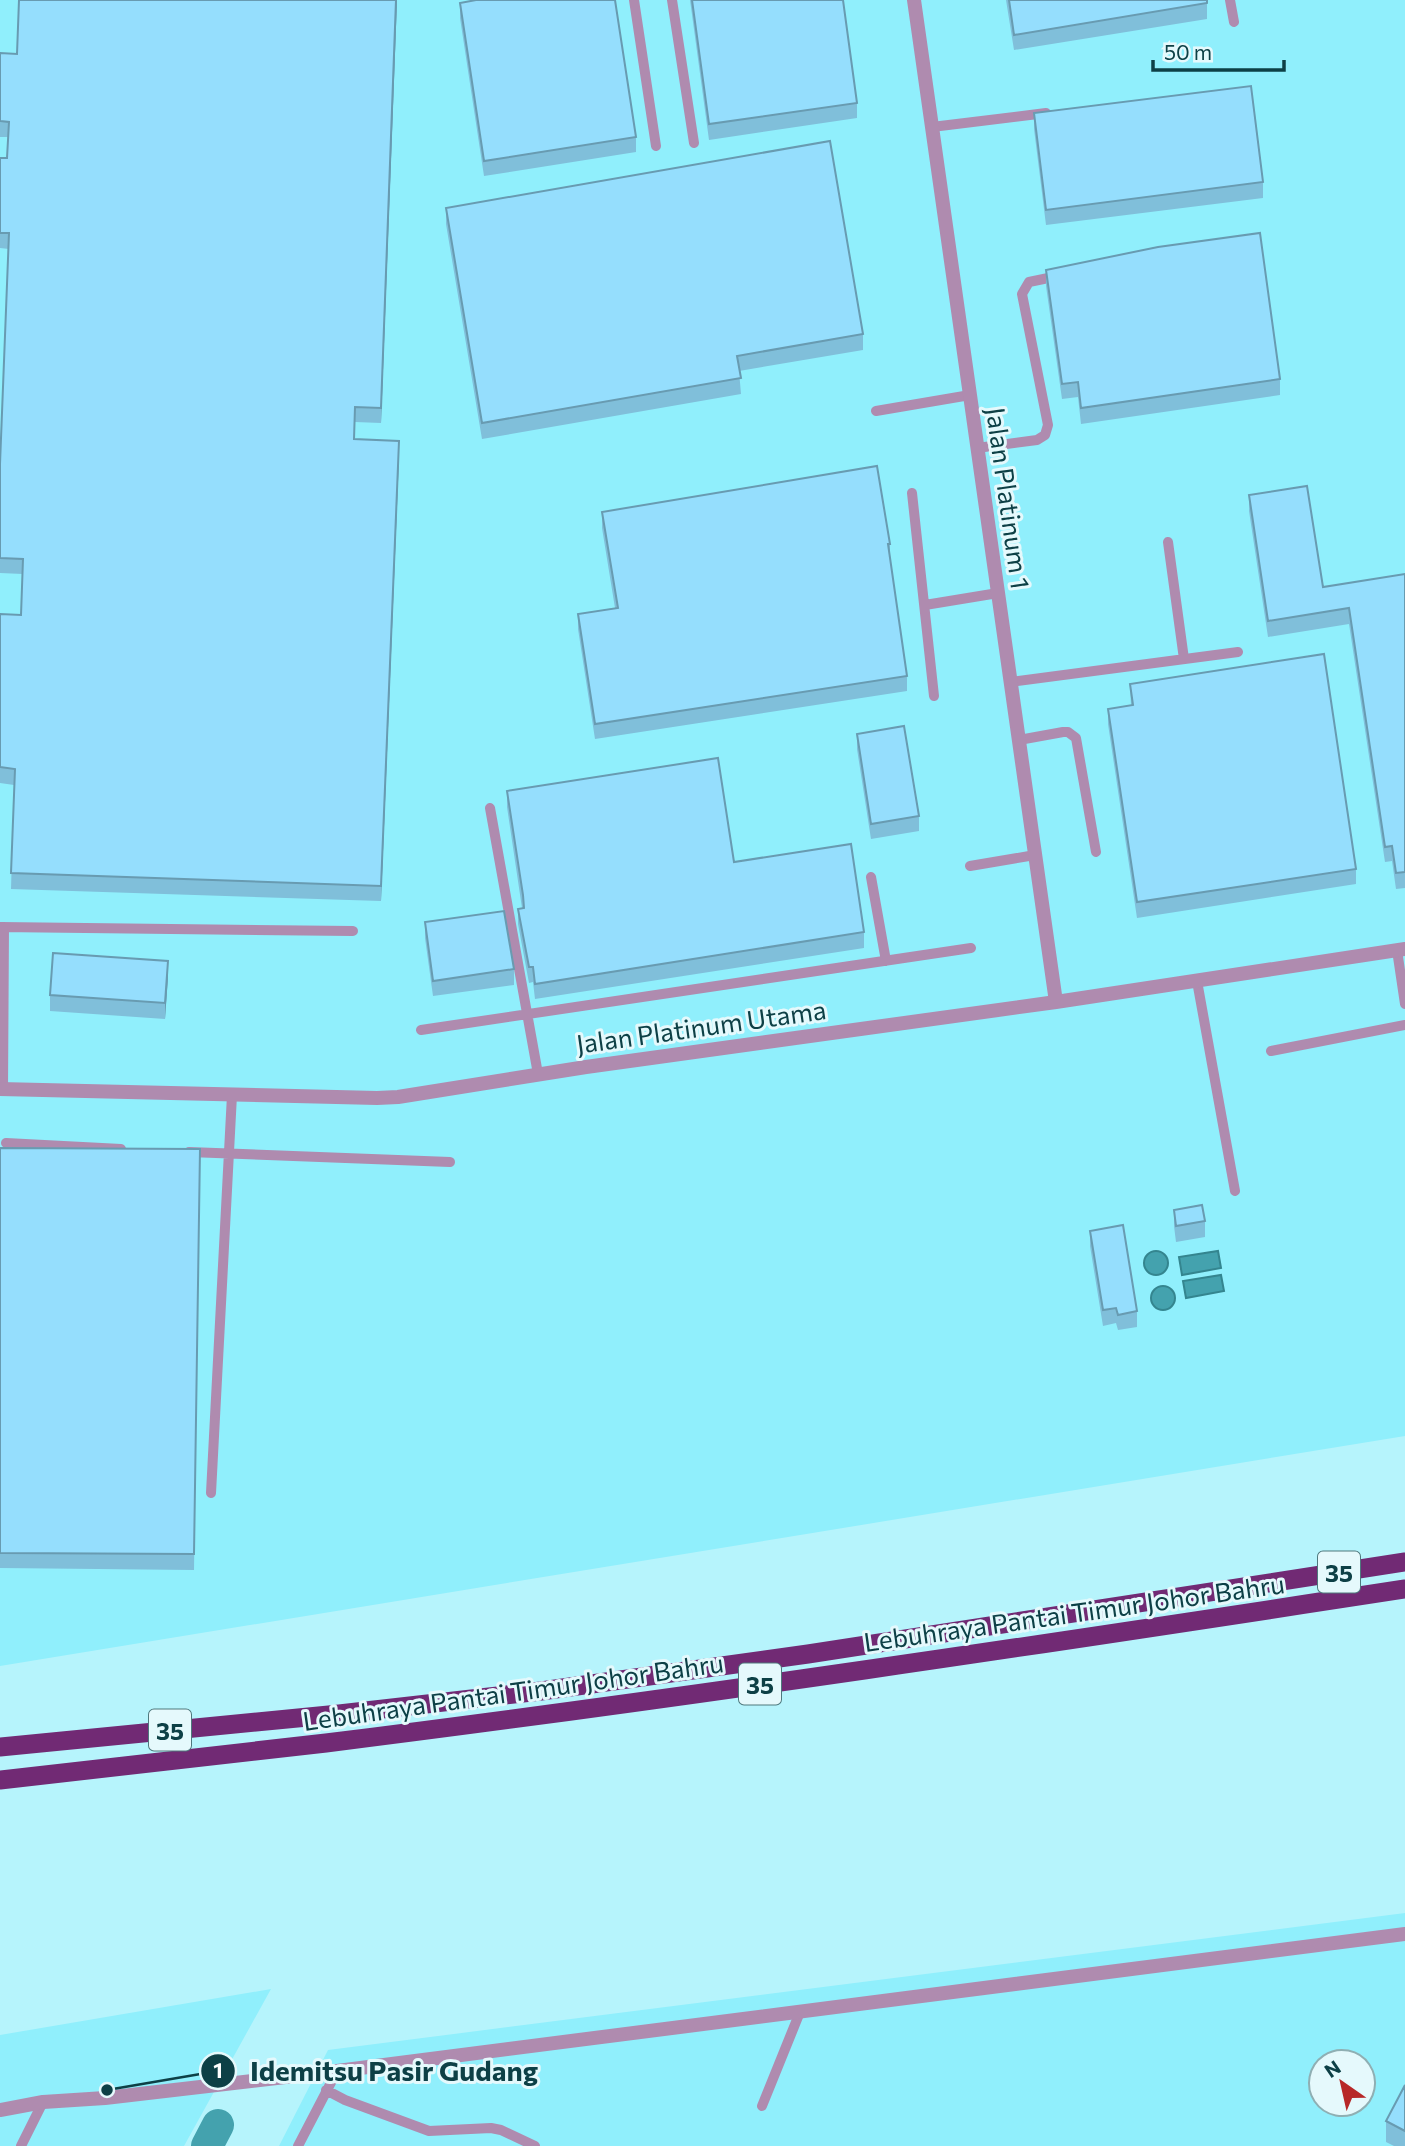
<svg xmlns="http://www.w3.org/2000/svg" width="1405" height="2146" viewBox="0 0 1405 2146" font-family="Commissioner,sans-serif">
<rect width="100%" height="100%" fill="#b6f4fc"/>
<!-- built -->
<path fill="#90effc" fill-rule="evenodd" d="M0,0h1405v1436l-1405,230z
M1405,1913v233h-1126l49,-96zM1321,2062h42v42h-42z
M271,1989l-87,157h-184v-111z"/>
<!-- water -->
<path fill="#44a2ae" stroke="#34858f" stroke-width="2" d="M1144 1263a12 12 0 1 1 24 0a12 12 0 1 1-24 0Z
M1218,1251l3,17 -39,7 -3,-18z
M1221,1275l3,16 -38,7 -3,-17z
M1151 1298a12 12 0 1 1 24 0a12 12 0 1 1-24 0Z"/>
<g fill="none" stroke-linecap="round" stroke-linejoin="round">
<!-- river -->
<path stroke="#44a2ae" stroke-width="32" d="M207,2146l11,-21"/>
<!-- service -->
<path stroke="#af8baf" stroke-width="10" d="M634,0l22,146
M672,0l22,143
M1230,0l4,22
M932,127l114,-14
M876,411l94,-16
M977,448l60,-8 8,-5 3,-10 -26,-131 7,-12 29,-6
M912,493l22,203
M1168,542l16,117
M925,605l73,-12
M1010,682l228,-30
M1019,740l44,-8h5l8,6 20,114
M490,808l48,266
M970,866l65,-11
M871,877l15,84
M0,927l353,4
M1397,950l8,54
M1197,981l38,210
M421,1030l550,-82
M1271,1051l134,-26
M3,1089l1,-162
M6,1143l115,6
M189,1152l261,10
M211,1493l21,-398
M326,2090l19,10 84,31 62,-3 10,2 34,16
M762,2106l38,-94
M21,2146l22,-44
M298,2146l39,-75"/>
<!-- minor -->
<path stroke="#af8baf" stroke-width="14" d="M914,0l142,1002
M0,1089l377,9 21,-1 188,-30 470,-65 349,-53
M0,2110l43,-8 62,-4 232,-27 1068,-137"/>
<!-- trunk -->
<path stroke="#712a74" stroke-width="19" d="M0,1747l339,-33 202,-23 267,-37 597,-92
M0,1780c108,-13 217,-24 326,-37 360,-45 720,-99 1079,-154"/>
</g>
<!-- wall -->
<path fill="#80bfda" d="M397,0l-16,423 -26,-1 -1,18 45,17 -18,444 -370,-12 3,-104 -14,-2v-169l21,1 2,-41 -23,-1v-109l9,-215 -9,-1v-90h7l1,-21h-8v-84l17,1z
M690,0h153l14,103v15l-148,22z
M1006,0h201v19l-193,31z
M460,3l176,134v15l-152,24 -24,-158z
M1034,113l229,69v16l-217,27 -12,-96z
M446,208l417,126v16l-124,21 2,23 -259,45 -36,-215z
M1046,270l234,109v16l-199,29 -3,-27 -16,2 -16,-113z
M1249,495l74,92 82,-13v314l-9,1 -4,-28 -7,1 -36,-238 -81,13 -19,-126z
M602,512l288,32v14l17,118v15l-312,48 -17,-110v-15l37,-6 -13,-80z
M1130,684l226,185v15l-219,34 -29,-194v-15l23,-4z
M857,734l62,82v15l-48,8 -14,-90z
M507,791l227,71 130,70v16l-329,51 -2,-17 -4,1 -11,-59v-15l4,-1 -15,-101z
M425,922l89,47v16l-81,11 -8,-58z
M168,977l-3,42 -115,-8v-16z
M0,1148l200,1 -6,421 -194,-2z
M1174,1210l31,11v16l-29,5 -2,-16z
M1090,1231l47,80v16l-19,3 -2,-7 -13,3 -13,-80z
M1405,2085v61h-11l-8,-4v-21z"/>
<!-- shaded-wall -->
<path fill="#689bb1" d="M396,0h1l-16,423v-15z
M399,441v16l-18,444v-15z
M168,961v16l-3,42v-16z"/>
<!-- building -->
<path fill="#95defd" stroke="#689bb1" stroke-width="2" d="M19,0h377l-15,408 -26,-1 -1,32 45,2 -18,445 -370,-13 4,-104 -15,-2v-153l21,1 2,-56 -23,-1v-94l9,-231h-9v-75h7l2,-36 -9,-1v-68l17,1z
M476,0h139l21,137 -152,24 -24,-158z
M692,0h151l14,103 -148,21z
M1009,0h198v3l-193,32z
M1251,86l12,96 -217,28 -12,-97z
M830,141l33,193 -126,22 4,22 -259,45 -36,-215z
M1260,233l20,146 -199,29 -3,-26 -16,2 -16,-114 112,-23z
M877,466l13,78h-2l19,132 -312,48 -17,-110 40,-6 -16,-96z
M1307,486l16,101 82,-13v298l-9,1 -4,-27 -7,1 -36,-239 -81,13 -19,-126z
M1324,654l32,215 -219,33 -29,-193 25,-4 -3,-21z
M904,726l15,90 -48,8 -14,-90z
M718,758l16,104 117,-18 13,88 -329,52 -2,-17h-4l-11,-58 6,-1 -1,-13 -16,-104z
M504,911l10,58 -81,12 -8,-59z
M53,953l115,8 -3,42 -115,-8z
M0,1148l200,1 -6,405 -194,-1z
M1202,1205l3,16 -29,5 -2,-16z
M1123,1225l14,86 -19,4 -2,-7 -13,2 -13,-79z
M1405,2085v46l-19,-10z"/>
<g text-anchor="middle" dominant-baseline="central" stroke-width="6" stroke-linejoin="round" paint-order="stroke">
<!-- shield labels -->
<g fill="#e5f9fc" stroke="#4e787d" stroke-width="2">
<rect x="1318" y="1551.5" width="42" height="41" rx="5"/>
<rect x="739" y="1663.5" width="42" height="41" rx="5"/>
<rect x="149" y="1709.5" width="42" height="41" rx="5"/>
</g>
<g font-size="24" font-weight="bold" fill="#0d4046">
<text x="1339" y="1572">35</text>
<text x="760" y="1684">35</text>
<text x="170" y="1730">35</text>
</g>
<!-- street labels -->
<g font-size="26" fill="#0d4046" stroke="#e5f9fc">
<text transform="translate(1009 498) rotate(82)">Jalan Platinum 1</text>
<text transform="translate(701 1026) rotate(-8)">Jalan Platinum Utama</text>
<text transform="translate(1074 1612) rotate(-8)">Lebuhraya Pantai Timur Johor Bahru</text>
<text transform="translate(513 1691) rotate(-8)">Lebuhraya Pantai Timur Johor Bahru</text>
</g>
</g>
<!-- callouts -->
<path fill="none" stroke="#0d4046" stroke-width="2.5" d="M107 2090L218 2071"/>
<g fill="#0d4046" stroke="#e5f9fc" stroke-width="2.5">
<circle cx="107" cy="2090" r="7"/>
<circle cx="218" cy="2071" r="18"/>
</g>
<g font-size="21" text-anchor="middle" font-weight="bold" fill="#fff">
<text x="218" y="2078">1</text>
</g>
<g font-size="28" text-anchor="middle" font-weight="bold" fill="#0d4046" stroke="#e5f9fc" stroke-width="6" stroke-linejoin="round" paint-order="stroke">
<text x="394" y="2081">Idemitsu Pasir Gudang</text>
</g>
<!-- north arrow -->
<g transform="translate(1342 2083) rotate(326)"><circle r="33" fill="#e5f9fc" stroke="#8fafb3" stroke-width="2"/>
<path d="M0-5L12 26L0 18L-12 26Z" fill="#b72828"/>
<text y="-10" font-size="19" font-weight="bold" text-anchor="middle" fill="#0d4046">N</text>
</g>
<!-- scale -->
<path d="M1153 60v10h131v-10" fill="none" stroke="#0d4046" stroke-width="3.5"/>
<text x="1164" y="60" font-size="21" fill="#0d4046" stroke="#e5f9fc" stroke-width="5" paint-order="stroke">50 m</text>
</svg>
